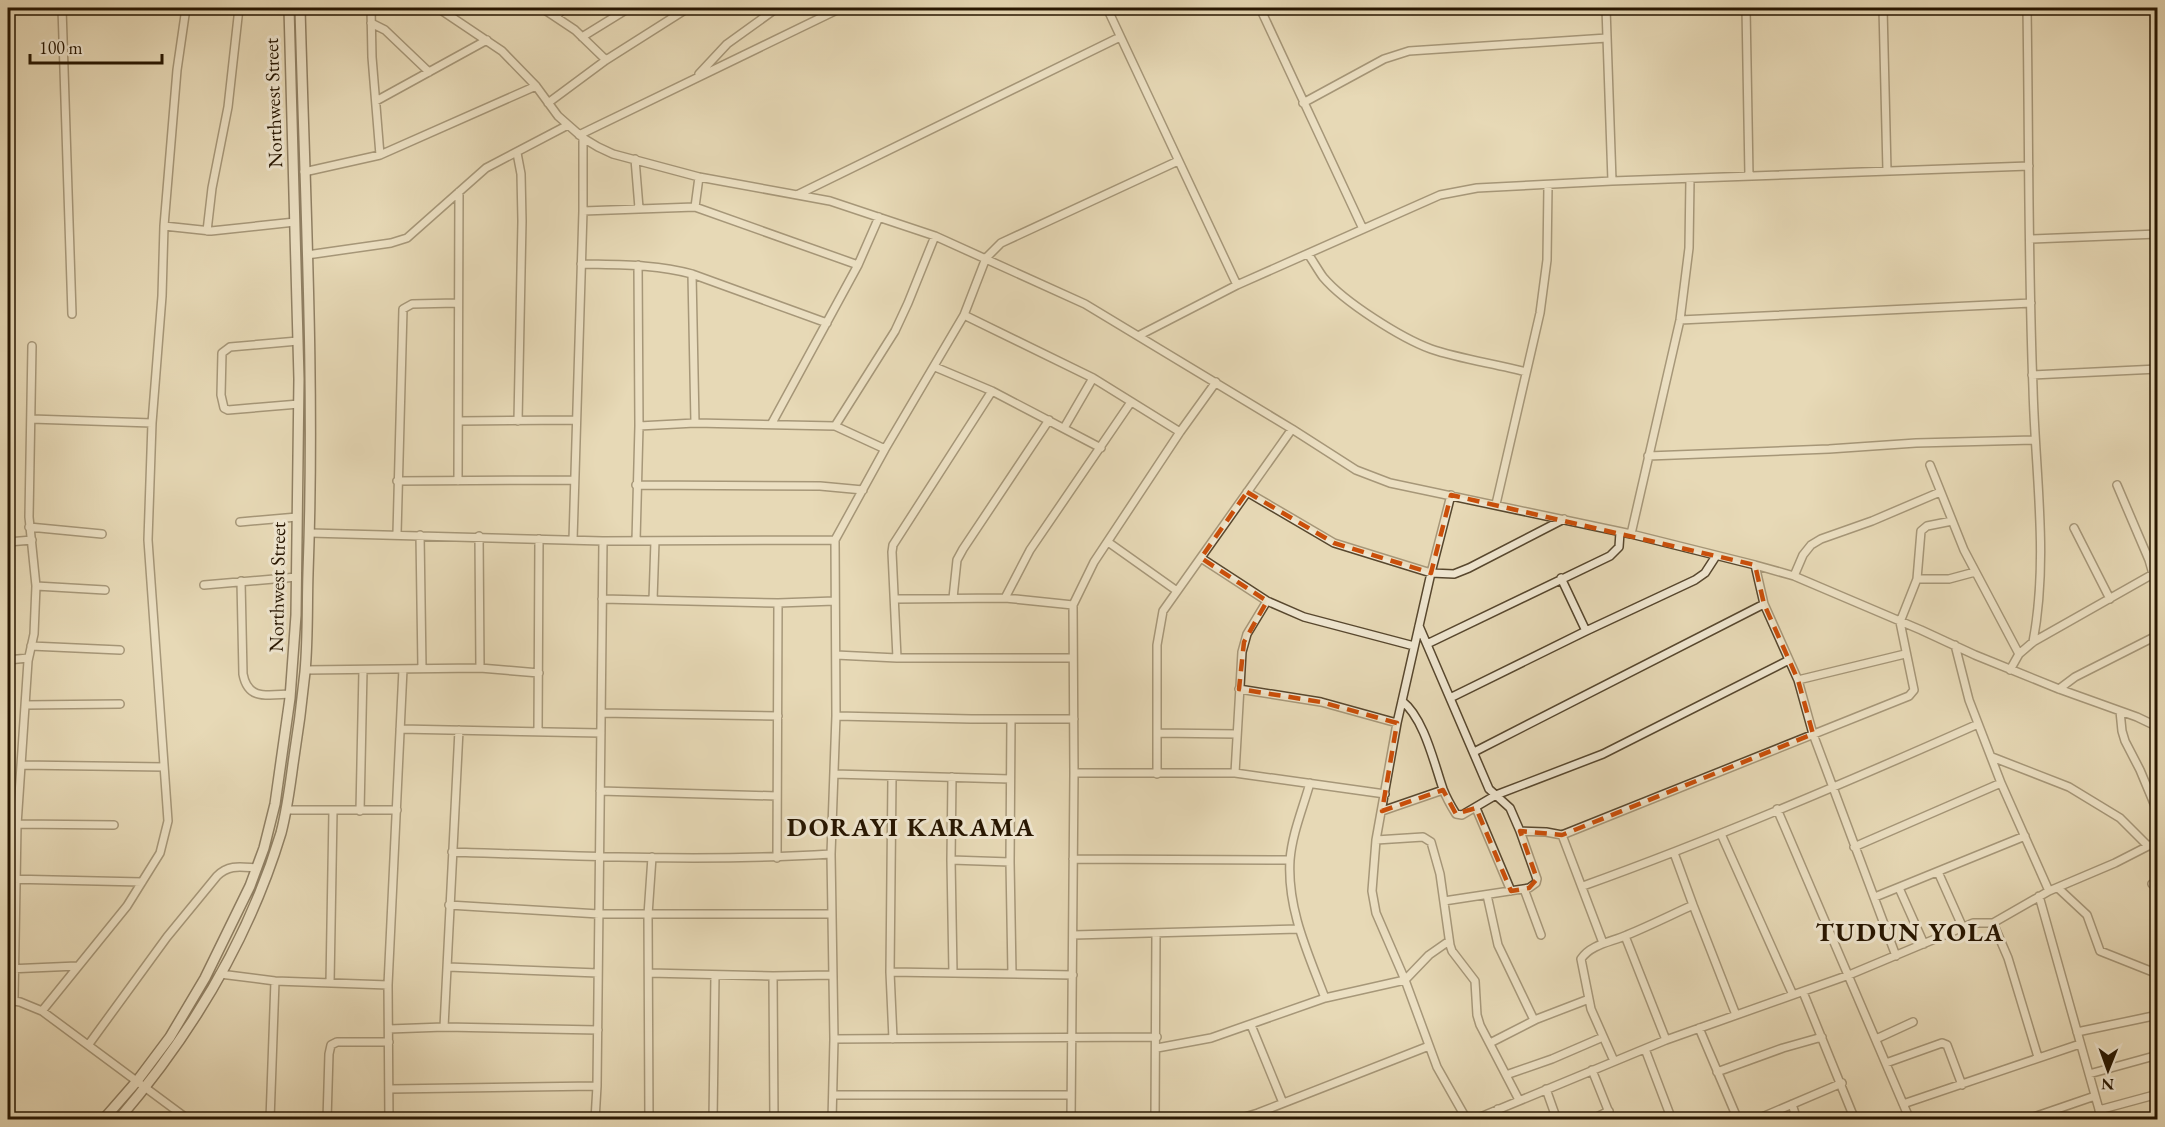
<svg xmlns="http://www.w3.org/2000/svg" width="2165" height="1127" viewBox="0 0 2165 1127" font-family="'EB Garamond',serif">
<rect width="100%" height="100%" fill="#e7d9b6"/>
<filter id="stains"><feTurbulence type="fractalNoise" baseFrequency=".00333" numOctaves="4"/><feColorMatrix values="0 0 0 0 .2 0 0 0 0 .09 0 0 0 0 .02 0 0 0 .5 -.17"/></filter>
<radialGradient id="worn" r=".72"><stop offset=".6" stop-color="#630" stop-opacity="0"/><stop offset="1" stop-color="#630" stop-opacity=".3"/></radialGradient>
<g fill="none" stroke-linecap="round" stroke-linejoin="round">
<defs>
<path id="street" d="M62,8l10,306
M371,8l1,49 8,98
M438,8l64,43 34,35 22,30 25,22 15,9 15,7 86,23 131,24 105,35 150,68 207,125 64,41 34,13 241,51 124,31 39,11 127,54 54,25 84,34 78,28 21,10
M542,8l33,22 31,30
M1107,8l130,277
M1260,8l103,221
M1606,8l6,173
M1746,8l3,168
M1883,8l4,163
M2027,8c2,126 1,254 6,380 2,85 16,169 0,254
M556,17l8,-9
M371,23l14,7 44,42
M582,37l47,-29
M699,74l28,-30 50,-36
M376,101l111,-61
M548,103l58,-43 82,-52
M1303,103l81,-44 25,-8 198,-13
M579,135l262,-127
M517,153l4,21 1,47 -4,200
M635,159l4,49
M304,172l76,-17 156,-69
M799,194l321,-157
M695,207l4,-30
M583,211l112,-4 163,58
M164,226l47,5 84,-9
M207,231l5,-43 16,-81 11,-99
M2030,239l128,-5
M1308,254c5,7 10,16 15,23 21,25 78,61 108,72 29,10 66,15 95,23
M307,255l84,-12 16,-5 79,-70 82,-43
M581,264c38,1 74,0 111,10l135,49
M692,274l3,149
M964,315l129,63 87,54
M1680,320l351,-17
M1138,336l99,-51 203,-90 37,-7 135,-7 417,-15
M298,341l-68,6 -8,6 -1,42 3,13 4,2 71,-6
M935,367l57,24 109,57
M2032,375l126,-6
M31,419l121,4
M459,421l117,-1
M772,423l86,-158 21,-48
M639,426l56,-3 140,3 50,23
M835,426l60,-95 13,-28 27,-67
M1064,428l29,-50
M1648,456l181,-7 87,-6 118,-3
M1930,465l34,85 55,104
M397,481l177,-1
M458,481l1,-289
M636,485l184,1 43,4
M1247,492l87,51 97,30 23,1 15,-6 95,-49
M1451,495l-20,78 -34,150 -21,117 -4,51 4,22 29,67 32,87 30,53
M1496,504l44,-191 7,-53 1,-74
M240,522l57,-5
M29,527l73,7
M2074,528l36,71
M310,533l293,8 232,-1
M397,534l6,-225 9,-5 45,-1
M1631,534l49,-214 9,-72 1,-69
M420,535l2,133
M479,536l1,132
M573,540l10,-329v-73
M636,541l3,-115 -1,-161
M8,542l24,-2
M1108,542l69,49
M1201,558l66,43 37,16 110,29
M1755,565l9,39 34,76 15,54 83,222
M1794,576l9,-21 8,-10 10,-6 51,-18 68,-29
M1561,578l25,53
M1917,579h32l26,-7
M241,581l2,93c5,27 25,21 47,20
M204,585l93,-8
M36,586l69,4
M953,598l4,-38 6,-11 86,-129
M1005,598l25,-48 101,-148
M602,599l176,4 57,-2
M895,599l110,-1 68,7
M653,600l2,-59
M1419,626l70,163 21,19 10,23 17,48 -1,4 -7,5 -85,13
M1427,644l183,-88 9,-9 1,-15
M1955,645l14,55 32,83 48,108
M31,646l89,4
M836,655l61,3h175
M897,658l-5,-106 1,-7 99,-154
M8,660l20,-2
M305,670l175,-2 59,5
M2010,670l9,-16 14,-12 120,-68 -4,-14 -32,-75
M1798,680l107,-26
M1239,689l82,13 76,21
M2059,689l16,-12 83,-42
M1450,698l136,-67 109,-51 10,-7 11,-17
M1402,701c22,17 32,62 41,88 3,8 8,17 13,25l6,1 34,-20 107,-41 186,-94
M25,705l95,-1
M2120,711l2,20 3,10 15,29 18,43
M601,713l177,3
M836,716l135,3h103
M1011,719l-1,143 2,112
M400,729l201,4
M538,730l1,-191
M1157,733l80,1
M1474,752l290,-148
M1992,757l77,30 51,31 27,27
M21,765l143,2
M1074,773h161l150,21
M1235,773l7,-121 5,-18 20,-33
M834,774l176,5
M1157,774v-129l6,-34 129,-182
M892,777l-2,195 3,67
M952,777l-1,83 2,113
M1310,783c-7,25 -18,51 -20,77 -3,49 18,93 35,138
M600,791l177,5
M1476,808l35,83
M1777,809l133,311
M286,810h111
M360,811l3,-141
M1382,811l61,-21
M8,819h9
M17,824l97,1
M1520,831l26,1 16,3 347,-139 5,-6 -14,-68 17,-43 4,-48 6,-5 25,-5
M1721,834l72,161
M1562,835l41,108
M1376,840l47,-3 8,5 9,32 10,71 2,6 23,30 2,34 3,10 39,75
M1854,847l147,-64
M452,852c126,4 253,10 379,2
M1674,853l19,52 43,110
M777,858l1,-255
M1073,859l217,1
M951,860l59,2
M1938,872l25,56
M8,879l134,3
M2152,884l6,-1
M1583,886c134,-48 265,-104 395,-162
M1899,888l25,56
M2058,888l29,27 13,36 58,23
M1524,889l17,46
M1487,895l11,50 36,75
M2039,896l63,224
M1875,897l150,-61
M449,905l150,9h232
M1993,923l15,35 30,99
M1073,935l226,-6
M1625,936l41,104
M448,967l150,6
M8,969l69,-3
M890,972l183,3
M649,973l124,3 59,-1
M220,974l55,7 113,4
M773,976l1,144
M330,983l3,-172
M1803,992l52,128
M8,1000l12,2 22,9 147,109
M14,1001l3,-176 11,-164 6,-27 2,-48 -7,-69 3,-171
M42,1011l85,-105 33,-53 8,-32 -20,-281 4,-117 10,-127 2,-70 13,-156 9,-62
M1251,1025l32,78
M444,1027l15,-297
M1699,1028l39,92
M389,1029l55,-2 154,3
M2077,1032l81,-17
M834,1039l323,-2
M1876,1039l37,-17
M1490,1043l47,-24 52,-20
M89,1044l78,-107 50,-61c12,-12 24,-9 40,-8
M1157,1048l54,-10 114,-40 80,-18 24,-25 20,-14
M1645,1049l27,71
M1614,1061l-23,-52 -10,-50c10,-15 31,-17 46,-24 22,-9 44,-20 66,-30
M1886,1063l56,-20 5,2 15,40
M1592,1070l20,50
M1717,1072l66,-24 39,-11
M2089,1074l69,-19
M1506,1075l46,-16 51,-22
M390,1089l207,-3
M1546,1089l11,31
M833,1095h238
M1792,1104l5,16
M1903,1104l177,-60
M1498,1109l3,11
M2099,1110l59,-16
M270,1120l5,-139
M327,1120l2,-66 2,-9 6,-3h52
M389,1120l-1,-135 15,-316
M595,1120l2,-34 6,-545
M649,1120l-1,-205 4,-58
M713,1120l2,-145
M832,1120l2,-81 -3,-185 5,-138 -1,-176 50,-91 79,-134 22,-57 15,-15 177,-82
M1071,1120l3,-347 -1,-168 21,-43 86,-130 36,-50
M1155,1120l1,-187
M1235,1120l23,-7 171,-67
M1473,1120l193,-80 183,-65 124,-52h20l56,-32 66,-28 43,-22
M1591,1120l18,-9
M1755,1120l87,-37
M2025,1120l70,-24"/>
<path id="secondary" d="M103,1120l34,-39 33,-44 35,-59 45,-92 14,-38 11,-44 15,-106 6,-83 3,-236 -10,-371
M118,1120c72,-84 131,-181 163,-287 6,-23 9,-46 12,-69 5,-31 9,-62 12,-92 3,-33 2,-67 3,-99 7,-189 -3,-377 -8,-565"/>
</defs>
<!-- street casing -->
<use href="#street" stroke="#57472e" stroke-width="10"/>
<!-- secondary casing -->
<use href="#secondary" stroke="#271601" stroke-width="12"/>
<!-- street -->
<use href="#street" stroke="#efe6d0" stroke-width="7"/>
<!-- secondary -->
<use href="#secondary" stroke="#efe6d0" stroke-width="9"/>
</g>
<!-- marked area -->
<path d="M0 0H2165V1127H0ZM1247,492l87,51 97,30 20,-78 304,70 9,39 34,76 15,54 -251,101 -42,-4 17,48 -8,9 -18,3 -35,-83 -20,6 -13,-24 -61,21 15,-88 -76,-21 -82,-13 5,-47 23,-41 -66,-43z" fill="#e7d9b6" fill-opacity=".55" fill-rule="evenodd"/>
<path fill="none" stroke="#cb4f0a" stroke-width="4.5" stroke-dasharray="12 8" stroke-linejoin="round" d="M1247,492l87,51 97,30 20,-78 304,70 9,39 34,76 15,54 -251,101 -42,-4 17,48 -8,9 -18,3 -35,-83 -20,6 -13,-24 -61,21 15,-88 -76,-21 -82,-13 5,-47 23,-41 -66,-43z"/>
<g text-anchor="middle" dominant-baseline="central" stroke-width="6" stroke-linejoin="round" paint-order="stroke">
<!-- street labels -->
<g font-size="20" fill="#271601" stroke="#efe6d0">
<text transform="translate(273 103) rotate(-92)">Northwest Street</text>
<text transform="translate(277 587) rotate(-89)">Northwest Street</text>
</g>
<!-- district labels -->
<g font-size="26" font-weight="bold" letter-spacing="1.5" fill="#271601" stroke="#efe6d0">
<text x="911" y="827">DORAYI KARAMA</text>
<text x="1910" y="932">TUDUN YOLA</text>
</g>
</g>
<!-- margin -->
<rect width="2165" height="1127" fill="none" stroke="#e7d9b6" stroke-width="30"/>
<rect x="9" y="9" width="2147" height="1109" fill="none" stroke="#271601" stroke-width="3"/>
<rect x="15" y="15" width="2135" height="1097" fill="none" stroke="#271601" stroke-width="1.5"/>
<!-- north arrow -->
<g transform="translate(2108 1070) rotate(181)" stroke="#efe6d0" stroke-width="4.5" paint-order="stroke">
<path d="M0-4.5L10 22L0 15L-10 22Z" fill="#271601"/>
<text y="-9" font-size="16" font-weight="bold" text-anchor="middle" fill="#271601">N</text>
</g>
<!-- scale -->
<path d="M30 54v9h132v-9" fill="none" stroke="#271601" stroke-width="3"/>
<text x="39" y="54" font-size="18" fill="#271601" stroke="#efe6d0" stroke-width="4.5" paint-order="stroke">100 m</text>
<rect width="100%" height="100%" filter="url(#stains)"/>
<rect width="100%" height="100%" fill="url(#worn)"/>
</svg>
